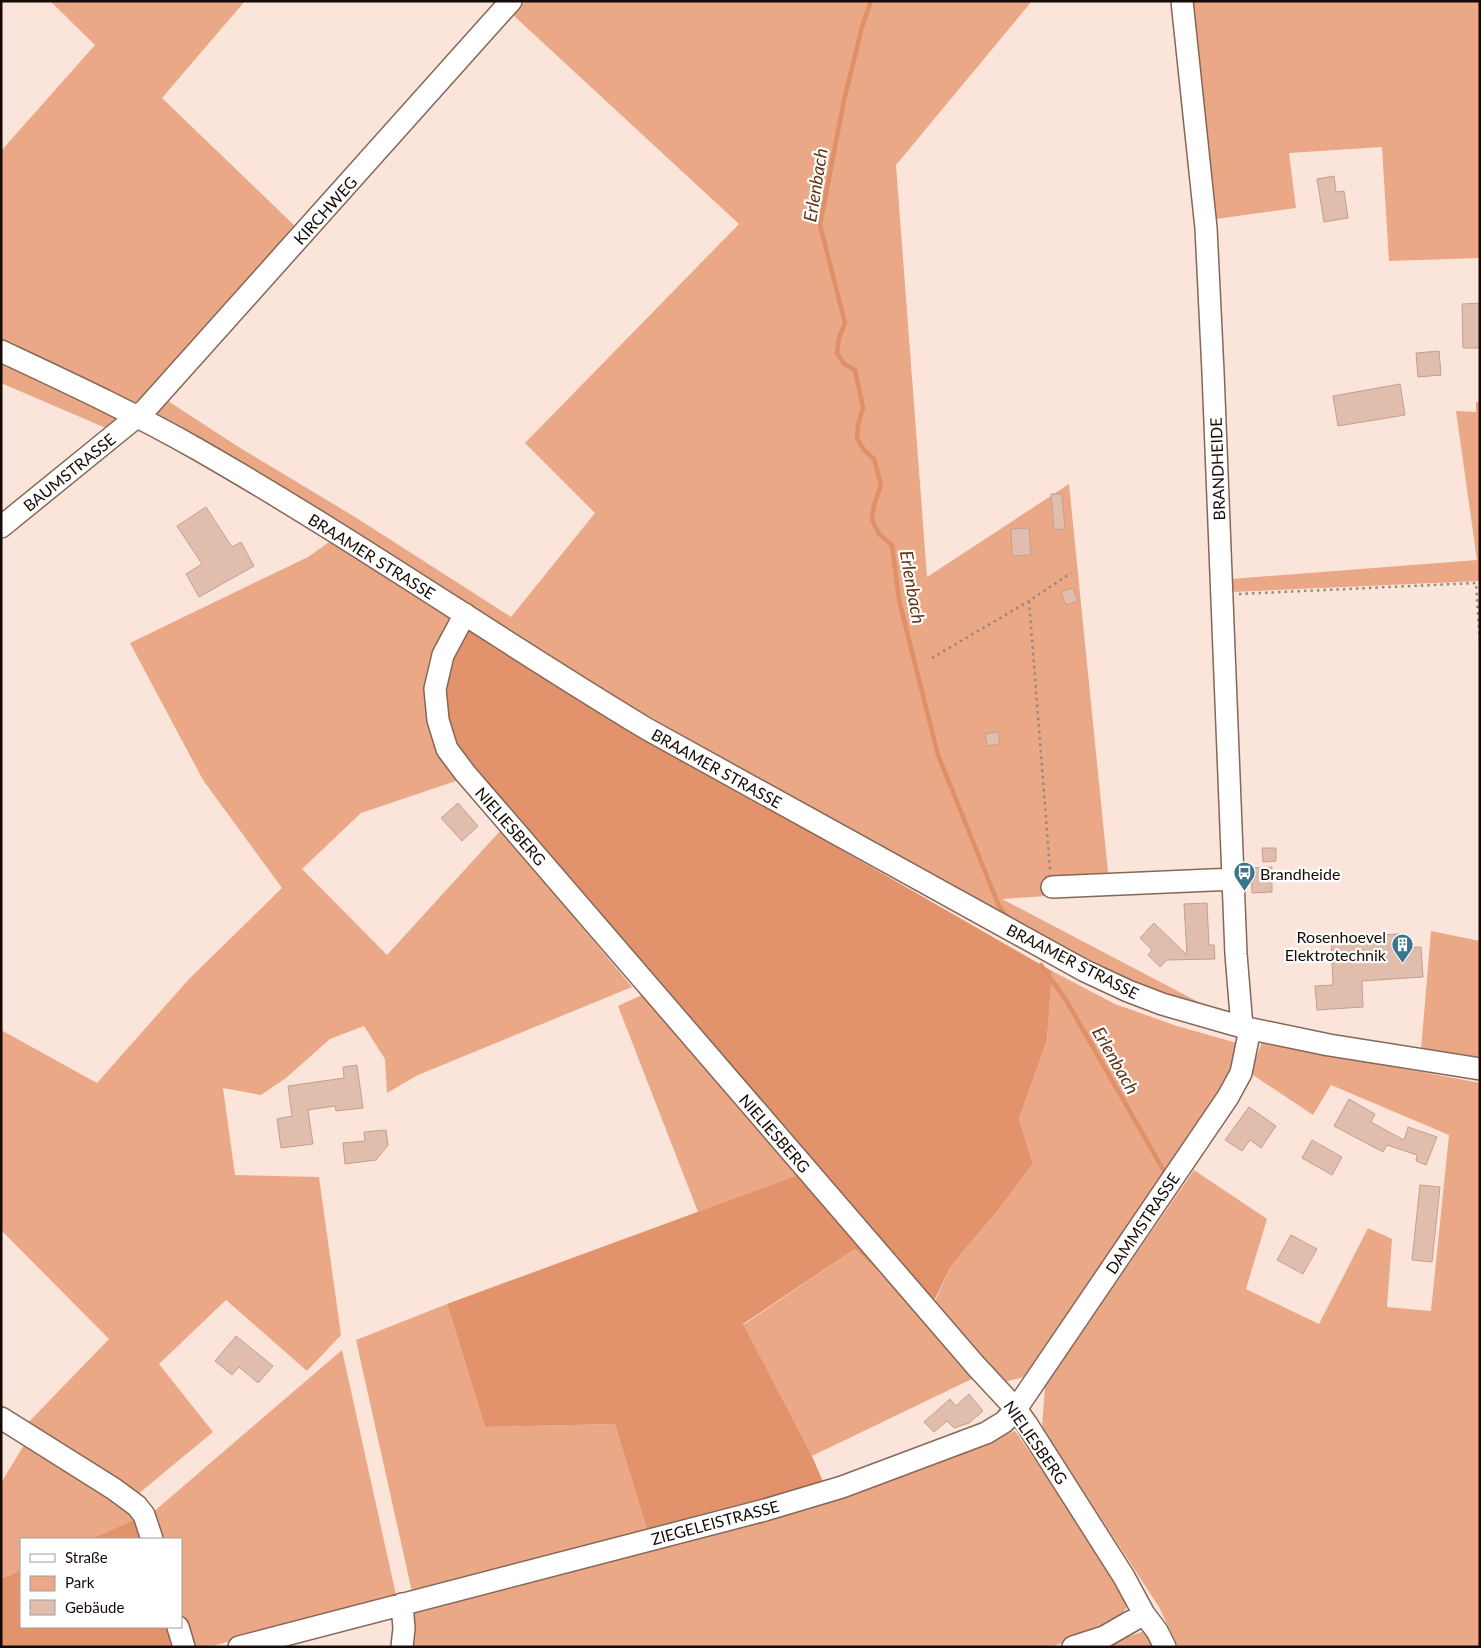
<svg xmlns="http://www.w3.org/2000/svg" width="1481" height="1648" viewBox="0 0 1481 1648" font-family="Lato,sans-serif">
<rect width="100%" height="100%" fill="#fbe5db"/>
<!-- green -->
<path fill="#eaa886" d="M50,1h195l-83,97 136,131 -159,170 -31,30 -107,-46v-232l94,-106z
M525,1h507l-136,164 31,412 142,-93 41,408 -108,7 202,106 5,5 -21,-4 -109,-47 -478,-270 -445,-274 12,-14 69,45 118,71 156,100 84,-104 -70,-70 214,-219 -226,-209z
M1189,1h291v257l-91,3 -7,-114 -93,6 7,55 -80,11z
M1476,402h4v179l-248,11 -1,-13 246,-19 -21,-149 20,1z
M332,540l133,86 -6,154 -98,33 -59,56 85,86 114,-125 131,157 -214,88 -31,18 -2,-34 -21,-33 -34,13 -44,39 -25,17 -38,-7 12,87 84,2 22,158 -34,36 -81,-71 -67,64 54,68 -76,63 -115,-66 87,-90 -108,-109v-200l96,53 92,-104 93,-91 -79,-108 -73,-137 178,-86z
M1431,931l49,10v116l-59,-7z
M1052,971l63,33 62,22 60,17 -3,19 -15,33 -191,281 -24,6 -71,-77 18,-39 48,-57 34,-45 -14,-45 28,-79z
M644,994l155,181 -101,37 -80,-206z
M1262,1042l218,41v564h-302l-19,-40 -117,-179 3,-42 149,-216 73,49 -21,70 73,35 49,-96 24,11 -5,68 44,4 18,-176 -118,-50 -18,30 -63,-42z
M855,1249l71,68 52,59 -166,80 -69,-131z
M447,1304l38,123 130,-3 32,106 -235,62 -56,-252z
M342,1350l54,245 -187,52h-17l-11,-34v-74h-22l-8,-25z
M1015,1431l107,154 7,19 -16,22 -63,21h-644l4,-33 424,-114z
M24,1445l114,73 -48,21h-69v31l-20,9v-96z
M1145,1631l7,16h-56z"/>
<!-- forest -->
<path fill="#e2936b" d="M465,626l178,110 409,235 -5,69 -28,79 14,45 -34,45 -48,57 -25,51 -71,-68 -112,75 69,132 12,28 -177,46 -32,-106 -130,3 -38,-123 351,-129 -347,-428 -9,-56 6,-33z
M138,1518l21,21h-69z
M21,1570v57h160v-14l11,34h-191v-68z"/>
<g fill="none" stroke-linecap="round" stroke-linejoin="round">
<!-- stream -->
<path stroke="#df9067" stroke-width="4.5" d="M871,1l-9,26 -18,73 -24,125 25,98 -6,15 -2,15 7,11 11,6 8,38 -5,17 -1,13 7,12 10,9 7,26 -7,20 -2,15 7,14 13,11 7,55 39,155 61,151 10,14
M1041,965l25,35 98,171"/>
</g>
<!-- building -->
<path fill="#e0bdac" stroke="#c2a090" d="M1334,176l2,16 8,-1 4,27 -24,4 -7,-43z
M1480,303v45h-17l-1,-44z
M1439,351l2,24 -23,2 -2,-24z
M1400,384l5,31 -67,11 -5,-30z
M1051,494h11l3,35 -11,1z
M206,507l26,40 9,-5 13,24 -55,31 -13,-23 16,-10 -25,-38z
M1029,528l2,27 -19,1 -1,-27z
M1073,588l5,13 -12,4 -5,-13z
M998,732l2,12 -13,2 -2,-12z
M458,803l20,23 -16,15 -21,-23z
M1262,848h14v13l-13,1z
M1272,867v25l-20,1 -1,-25z
M1207,903l2,42h5l1,14 -48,1 -7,7 -12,-12 4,-5 -12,-12 14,-15 33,32 -3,-51z
M1400,934v14l21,-1 2,30 -61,4 1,26 -46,3 -2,-24 18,-1 -2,-48z
M357,1065l6,43 -27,3 -1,-5 -27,4 5,34 -32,4 -4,-29 15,-3 -4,-30 56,-8 -1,-11z
M1349,1099l26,15 -4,8 33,18 4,-13 29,10 -11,28 -10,-4 1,-6 -30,-10 -4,7 -49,-26z
M1249,1107l27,19 -15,22 -11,-8 -8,11 -17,-11z
M386,1130l2,15 -12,15 -31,4 -2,-21 22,-2 -1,-9z
M1312,1140l30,17 -10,18 -30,-17z
M1420,1185l20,2 -8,75 -20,-2z
M1291,1235l26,14 -14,25 -26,-14z
M236,1336l37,30 -15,17 -19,-16 -7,8 -17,-14z
M969,1394l14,17 -14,12 -15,5 -7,-7 -13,11 -10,-10 26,-23 6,7z"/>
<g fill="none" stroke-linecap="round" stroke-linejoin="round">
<defs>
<path id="minor" d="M1182,1l24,227 7,144 23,582 6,73
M1,351c66,31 133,62 196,98 154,88 299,189 450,280l438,242 43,20 34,13 80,23 87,18 151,24
M1,527l144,-117 366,-409
M465,614l-22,41 -8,34 3,31 9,29 18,24 511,593 40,43 10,14 98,154 20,37 13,17 8,16
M1052,887l182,-8
M1,1418l113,71 23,17 7,9 8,24
M178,1627l6,20
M239,1647l526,-137 77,-23 144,-54 18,-11 12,-13 212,-312 13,-24 9,-44
M402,1647l2,-19 -2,-24
M1073,1647l31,-10 40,-23"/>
</defs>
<!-- minor casing -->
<use href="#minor" stroke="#866757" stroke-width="24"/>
<!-- path -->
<path stroke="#99877f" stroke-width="2.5" stroke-dasharray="2.5 4" stroke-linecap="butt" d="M1239,594l237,-11 4,61
M1029,601l21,268
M932,658l97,-57 42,-28"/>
<!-- minor -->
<use href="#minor" stroke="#fff" stroke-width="21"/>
</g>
<!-- icons -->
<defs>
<symbol id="bus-pin" viewBox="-11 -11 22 30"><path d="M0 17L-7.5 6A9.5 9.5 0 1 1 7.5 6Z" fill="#3a758d" stroke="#fff"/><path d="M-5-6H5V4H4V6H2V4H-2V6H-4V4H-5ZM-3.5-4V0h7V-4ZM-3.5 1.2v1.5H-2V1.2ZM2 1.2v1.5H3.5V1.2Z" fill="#fff"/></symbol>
<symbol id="building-pin" viewBox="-11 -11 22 30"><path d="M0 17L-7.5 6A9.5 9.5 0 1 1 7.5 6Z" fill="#3a758d" stroke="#fff"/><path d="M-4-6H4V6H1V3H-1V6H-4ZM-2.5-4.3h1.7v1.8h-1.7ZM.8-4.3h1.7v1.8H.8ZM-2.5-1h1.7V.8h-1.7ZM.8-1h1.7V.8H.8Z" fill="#fff"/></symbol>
</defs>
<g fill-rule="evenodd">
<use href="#bus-pin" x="1232" y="860" width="25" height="34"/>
<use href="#building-pin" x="1390" y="932" width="25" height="34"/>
</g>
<g text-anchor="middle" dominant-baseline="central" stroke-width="4.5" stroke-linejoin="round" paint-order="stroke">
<!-- street labels -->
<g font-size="16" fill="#150a05" stroke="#fff">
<text transform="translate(325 210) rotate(-48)">KIRCHWEG</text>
<text transform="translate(1217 469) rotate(-92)">BRANDHEIDE</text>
<text transform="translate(69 472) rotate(-39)">BAUMSTRASSE</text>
<text transform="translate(372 556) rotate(32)">BRAAMER STRASSE</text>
<text transform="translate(717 768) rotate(29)">BRAAMER STRASSE</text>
<text transform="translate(511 826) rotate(49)">NIELIESBERG</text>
<text transform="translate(1073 961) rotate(27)">BRAAMER STRASSE</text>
<text transform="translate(775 1133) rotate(49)">NIELIESBERG</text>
<text transform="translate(1142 1223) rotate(-56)">DAMMSTRASSE</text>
<text transform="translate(1036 1442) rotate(55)">NIELIESBERG</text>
<text transform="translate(715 1522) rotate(-15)">ZIEGELEISTRASSE</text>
</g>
<!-- poi labels -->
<g font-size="16" fill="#150a05" stroke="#fff" text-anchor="start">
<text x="1260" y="873">Brandheide</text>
<text x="1386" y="936" text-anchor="end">Rosenhoevel<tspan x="1386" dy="18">Elektrotechnik</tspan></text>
</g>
<!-- water labels -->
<g font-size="18" font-style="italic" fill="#643113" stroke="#fff">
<text transform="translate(815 185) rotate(-81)">Erlenbach</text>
<text transform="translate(913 587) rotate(80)">Erlenbach</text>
<text transform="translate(1116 1060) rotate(60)">Erlenbach</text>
</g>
</g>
<!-- border -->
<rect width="1481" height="1648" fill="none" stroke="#150a05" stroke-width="5"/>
<!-- legend -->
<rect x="20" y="1538" width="162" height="90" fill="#ffffff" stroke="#a19d9b"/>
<rect x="30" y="1554" width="25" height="8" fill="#ffffff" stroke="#a19d9b"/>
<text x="65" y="1563" font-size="15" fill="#150a05">Straße</text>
<rect x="30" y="1576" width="25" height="15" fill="#eaa886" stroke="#a19d9b"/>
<text x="65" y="1588" font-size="15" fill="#150a05">Park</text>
<rect x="30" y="1600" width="25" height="15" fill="#e0bdac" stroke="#a19d9b"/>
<text x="65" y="1613" font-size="15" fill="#150a05">Gebäude</text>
</svg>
